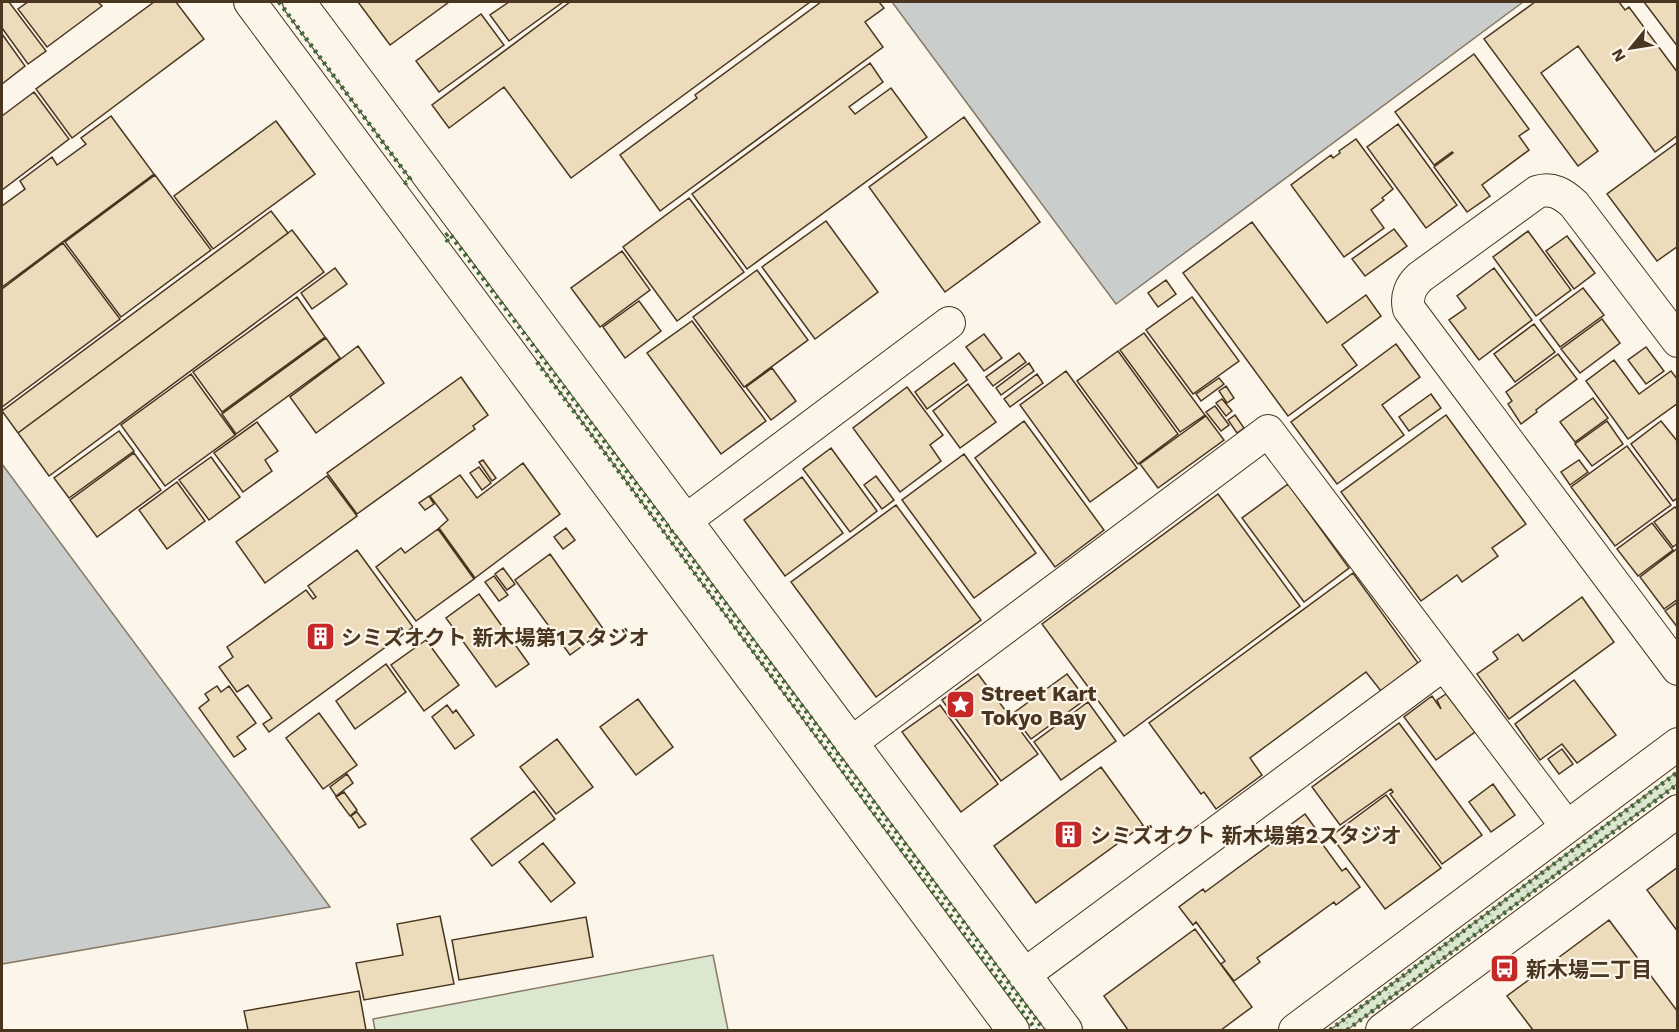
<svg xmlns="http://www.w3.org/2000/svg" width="1679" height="1032" viewBox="0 0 1679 1032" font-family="'Work Sans','Noto Sans JP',sans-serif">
<defs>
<pattern id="grass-dots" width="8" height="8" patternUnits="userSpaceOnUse" patternTransform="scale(1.5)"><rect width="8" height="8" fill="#dce7d0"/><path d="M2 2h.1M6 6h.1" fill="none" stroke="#bec7b2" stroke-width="1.8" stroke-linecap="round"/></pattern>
</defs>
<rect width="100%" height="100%" fill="#fbf6e9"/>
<!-- grass -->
<path fill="url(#grass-dots)" stroke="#887966" stroke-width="1.5" d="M1677,772v12l-330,246h-17z"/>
<!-- pitch -->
<path fill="#dce7d0" stroke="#887966" stroke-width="1.5" d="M713,955l15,75h-353l-2,-11z"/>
<!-- water -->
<path fill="#c9cecd" stroke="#887966" stroke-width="1.5" d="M892,2h631l-407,302z
M2,464l328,443 -328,57z"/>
<!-- building -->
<path fill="#ecdcbc" stroke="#4a3520" stroke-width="1.5" d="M3,2h6l37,49 -18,13 -26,-36v-25z
M28,2h70l4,4 -55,41 -29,-38z
M154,2h22l28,37 -132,99 -36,-49z
M358,2h91l-59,43z
M509,2h54l-54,39 -19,-26z
M570,2h240l-239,176 -67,-91 -55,41 -17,-23z
M821,2h58l5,6 -19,14 18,25 -223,164 -40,-56 77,-57 -2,-3z
M1535,2h84l6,8 4,-3 49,66v62l-23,17 -77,-106 -37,27 57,78 -20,15 -94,-127z
M1644,2h34v45z
M481,14l23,31 -65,47 -23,-31z
M2,34l23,32 -23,18z
M1474,54l55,75 -10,7 10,14 -47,35 8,11 -23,16 -33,-45 19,-14 -1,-1 -18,13 -39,-53z
M870,63l13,19 -34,25 6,7 36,-26 36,49 -180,132 -55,-75z
M34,92l35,47 -67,51v-74z
M111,116l43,58 -152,113v-81l23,-17 -5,-8 32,-24 5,8 29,-21 -5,-6z
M964,117l76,105 -95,70 -76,-105z
M276,121l39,53 -102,75 -39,-53z
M1398,124l59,81 -31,23 -59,-81z
M1356,139l37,50 -11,9 2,2 -13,10 13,18 -40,29 -53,-72 40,-30 2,3 7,-5 -1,-2z
M1678,142v104l-21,15 -50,-67z
M155,175l56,75 -90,67 -56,-75z
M689,198l55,74 -67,49 -54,-74z
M271,211l17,22 -270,200 -16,-22z
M826,221l52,71 -63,47 -53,-72z
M1252,222l75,101 39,-28 15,21 -39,29 15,20 -69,51 -105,-143z
M1394,229l13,17 -42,30 -13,-17z
M292,230l32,42 -275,204 -31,-43z
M1528,231l43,59 -35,26 -43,-59z
M1567,236l28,37 -21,16 -28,-38z
M63,243l57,76 -118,88v-118z
M622,251l28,39 -50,37 -29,-39z
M335,268l12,16 -35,25 -11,-16z
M1494,268l38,52 -53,40 -30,-40 17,-12 -9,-12z
M757,270l51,70 -64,47 -51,-70z
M1166,280l10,14 -18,13 -10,-14z
M1583,288l21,27 -44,32 -20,-27z
M297,297l28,40 -103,75 -29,-40z
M1192,297l47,64 -46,33 -47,-64z
M639,301l22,30 -36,27 -22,-31z
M1602,319l18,24 -40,30 -19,-24z
M692,321l74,100 -45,33 -74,-101z
M1534,324l21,28 -40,30 -21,-28z
M1144,333l61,82 -25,17 -60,-82z
M984,334l18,24 -18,13 -18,-24z
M326,338l14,20 -104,76 -14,-20z
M1396,344l24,33 -38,28 22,30 -67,49 -46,-62z
M358,346l26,37 -68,50 -26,-36z
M1646,347l18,24 -18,13 -18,-24z
M1118,351l60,83 -40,30 -61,-83z
M1019,353l7,9 -33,24 -7,-9z
M1558,354l19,25 -41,31 1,2 -16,12 -13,-20 4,-3 -6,-9z
M1614,360l25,34 32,-23 7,9v23l-50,36 -42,-58z
M954,363l13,17 -40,29 -12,-17z
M1029,363l5,8 -33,24 -5,-7z
M772,368l24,33 -25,19 -25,-33z
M1066,371l71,97 -47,34 -70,-97z
M191,374l44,61 -70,51 -44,-61z
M1037,374l6,9 -33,24 -6,-8z
M461,377l27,38 -15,11 2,3 -118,85 -30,-41z
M1219,378l5,6 -23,17 -5,-7z
M968,384l28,38 -36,26 -27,-37z
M1226,386l8,12 -7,5 -8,-12z
M907,387l36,48 -13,10 11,16 -41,31 -47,-64z
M1431,394l10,14 -32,23 -10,-14z
M1593,398l15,20 -33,24 -15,-20z
M1222,399l10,12 -6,5 -10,-13z
M1215,406l14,19 -8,6 -15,-19z
M1235,415l9,13 -7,5 -9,-13z
M1446,415l80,109 -34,24 6,8 -36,26 -5,-7 -36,26 -80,-109z
M1206,416l18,24 -66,48 -18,-24z
M1024,421l80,109 -49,37 -80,-109z
M1607,421l16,23 -31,22 -17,-22z
M1661,421l17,21v56l-5,3 -42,-57z
M257,422l21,29 -13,9 7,11 -29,21 -29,-39z
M119,431l15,20 -65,47 -15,-20z
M1627,446l44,59 -56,41 -44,-59z
M831,448l46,63 -27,21 -47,-63z
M134,453l27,37 -64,47 -27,-37z
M964,454l72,99 -62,45 -72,-98z
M211,457l29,40 -31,23 -30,-40z
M483,460l13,18 -4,3 -13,-19z
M1579,460l9,12 -18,13 -9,-13z
M523,463l37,51 -85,64 -36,-50 9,-8 -18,-24 30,-21 17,23z
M479,467l12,16 -9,7 -12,-17z
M327,476l30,40 -92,67 -29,-41z
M876,476l18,24 -12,9 -18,-24z
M802,477l41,56 -58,43 -41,-56z
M177,482l28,39 -38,28 -28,-39z
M1288,484l61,84 -45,34 -62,-84z
M1218,494l82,112 -176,130 -82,-112z
M429,496l5,8 -9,6 -6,-7z
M896,505l85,115 -105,77 -85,-115z
M1675,507l3,3v33l-5,4 -19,-25z
M1652,523l21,27 -35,26 -21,-27z
M566,528l9,12 -12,9 -9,-12z
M438,529l36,50 -58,42 -40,-54 25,-19 4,5z
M1678,548v51l-14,10 -24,-32z
M357,550l56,77 -144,105 -6,-8 9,-6 -24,-33 -11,7 -18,-25 14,-10 -6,-10 79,-57 7,9 3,-2 -8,-11z
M550,554l54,76 -34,25 -55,-75z
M503,568l12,16 -8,6 -12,-16z
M1353,573l65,90 -37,28 -15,-19 -116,86 12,17 -46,34 -12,-17 -3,2 -52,-71z
M494,576l14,19 -9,6 -14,-19z
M479,594l50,70 -33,23 -50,-69z
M1582,597l32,45 -105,77 -32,-45 21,-15 -5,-7 25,-18 5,7z
M1678,602v26l-13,-17z
M426,640l33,45 -35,26 -33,-46z
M386,664l20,28 -51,37 -19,-28z
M978,674l60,80 -37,27 -59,-81z
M1067,674l19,25 -55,40 -19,-25z
M1574,680l42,55 -39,28 -15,-19 -22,16 -25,-36z
M217,686l4,6 8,-6 27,37 -19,14 9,12 -12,8 -35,-49 10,-8 -4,-6z
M1446,694l29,38 -39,28 -32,-43 28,-21 9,13 -4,-9z
M638,699l35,48 -37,28 -36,-48z
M1088,702l28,39 -55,39 -27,-38z
M447,705l6,8 3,-3 18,25 -19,14 -23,-32z
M940,705l58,79 -37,28 -59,-80z
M319,713l38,52 -34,24 -37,-51z
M1399,723l83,112 -40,29 -52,-70 3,-2 -2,-3 -51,36 -28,-38z
M557,739l36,48 -37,27 -36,-47z
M1562,749l11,15 -14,10 -11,-15z
M1101,767l42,58 -107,78 -42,-57z
M347,774l6,9 -17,13 -6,-9z
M1493,784l22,31 -24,17 -22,-30z
M534,791l21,28 -63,47 -21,-27z
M344,792l13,18 -7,6 -14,-19z
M1386,795l55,73 -56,41 -54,-73z
M357,812l9,12 -7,4 -8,-12z
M1305,814l13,18 -3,2 27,37 4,-3 14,19 -24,18 -2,-3 -77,56 3,4 -26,19 -13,-17 4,-3 -29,-39 -3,3 -14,-18 24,-18 2,3 79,-58 -2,-3z
M543,843l32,40 -24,19 -32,-40z
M1678,867v65l-31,-42z
M440,916l14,68 -90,16 -8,-37 47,-8 -6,-31z
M586,917l7,40 -134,23 -7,-40z
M1609,920l69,92v18h-145l-26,-34z
M1195,929l57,78 -31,23h-93l-24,-34z
M359,991l7,39h-118l-4,-19z"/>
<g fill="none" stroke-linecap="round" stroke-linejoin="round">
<defs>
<path id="minor" d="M250,2l763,1028
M299,2l767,1028
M1678,341l-104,-137c-11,-10 -22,-17 -37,-12l-117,85c-10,9 -14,20 -11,32l269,360
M685,521l264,-198
M851,743l417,-312 299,396
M1024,975l420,-311
M1295,1030l383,-286
M1382,1030l296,-219"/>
</defs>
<!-- minor casing -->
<use href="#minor" stroke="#4a3520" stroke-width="34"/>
<!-- minor -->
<use href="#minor" stroke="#fbf6e9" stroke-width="32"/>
<!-- hedge -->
<path stroke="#436837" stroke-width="4.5" stroke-dasharray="3 4.5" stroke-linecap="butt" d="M279,2l131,177 -4,4 -5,-4
M448,242l-3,-6 4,-3 595,797
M537,362l499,668
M1330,1030l348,-258
M1347,1030l331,-246"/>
</g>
<!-- icons -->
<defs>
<symbol id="building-square" viewBox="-11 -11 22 22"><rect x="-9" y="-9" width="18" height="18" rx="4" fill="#c62828" stroke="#fbf6e9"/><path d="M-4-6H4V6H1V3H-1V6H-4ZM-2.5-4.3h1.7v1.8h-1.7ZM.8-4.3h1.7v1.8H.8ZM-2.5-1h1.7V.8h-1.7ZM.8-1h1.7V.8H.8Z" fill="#fff"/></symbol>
<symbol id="sight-square" viewBox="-11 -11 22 22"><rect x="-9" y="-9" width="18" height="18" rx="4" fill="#c62828" stroke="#fbf6e9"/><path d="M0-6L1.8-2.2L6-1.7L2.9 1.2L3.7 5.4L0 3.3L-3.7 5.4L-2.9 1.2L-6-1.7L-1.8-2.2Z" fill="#fff"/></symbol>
<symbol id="bus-square" viewBox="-11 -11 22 22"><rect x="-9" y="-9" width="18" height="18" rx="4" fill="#c62828" stroke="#fbf6e9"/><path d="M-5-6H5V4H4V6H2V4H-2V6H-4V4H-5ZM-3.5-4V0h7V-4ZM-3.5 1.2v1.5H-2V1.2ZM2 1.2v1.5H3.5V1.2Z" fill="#fff"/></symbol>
</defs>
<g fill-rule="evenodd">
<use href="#building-square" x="304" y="620" width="33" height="33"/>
<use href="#sight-square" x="944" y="688" width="33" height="33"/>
<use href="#building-square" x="1052" y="818" width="33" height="33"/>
<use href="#bus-square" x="1488" y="952" width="33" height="33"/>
</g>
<g text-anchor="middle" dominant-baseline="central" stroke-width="4.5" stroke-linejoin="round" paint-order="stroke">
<!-- poi labels -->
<g font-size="21" font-weight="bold" fill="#4a3520" stroke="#fbf6e9" text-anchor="start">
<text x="341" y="637">シミズオクト 新木場第1スタジオ</text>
<text x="981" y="693">Street Kart<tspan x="981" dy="24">Tokyo Bay</tspan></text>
<text x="1090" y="835">シミズオクト 新木場第2スタジオ</text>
<text x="1526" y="969">新木場二丁目</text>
</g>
</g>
<!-- border -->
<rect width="1679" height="1032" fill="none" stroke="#4a3520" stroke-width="6"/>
<!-- north arrow -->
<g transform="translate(1631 48) rotate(240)" stroke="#fbf6e9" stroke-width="4.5" paint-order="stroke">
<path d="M0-4.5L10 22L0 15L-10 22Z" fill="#4a3520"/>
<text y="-9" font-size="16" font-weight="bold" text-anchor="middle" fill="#4a3520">N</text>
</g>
</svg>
